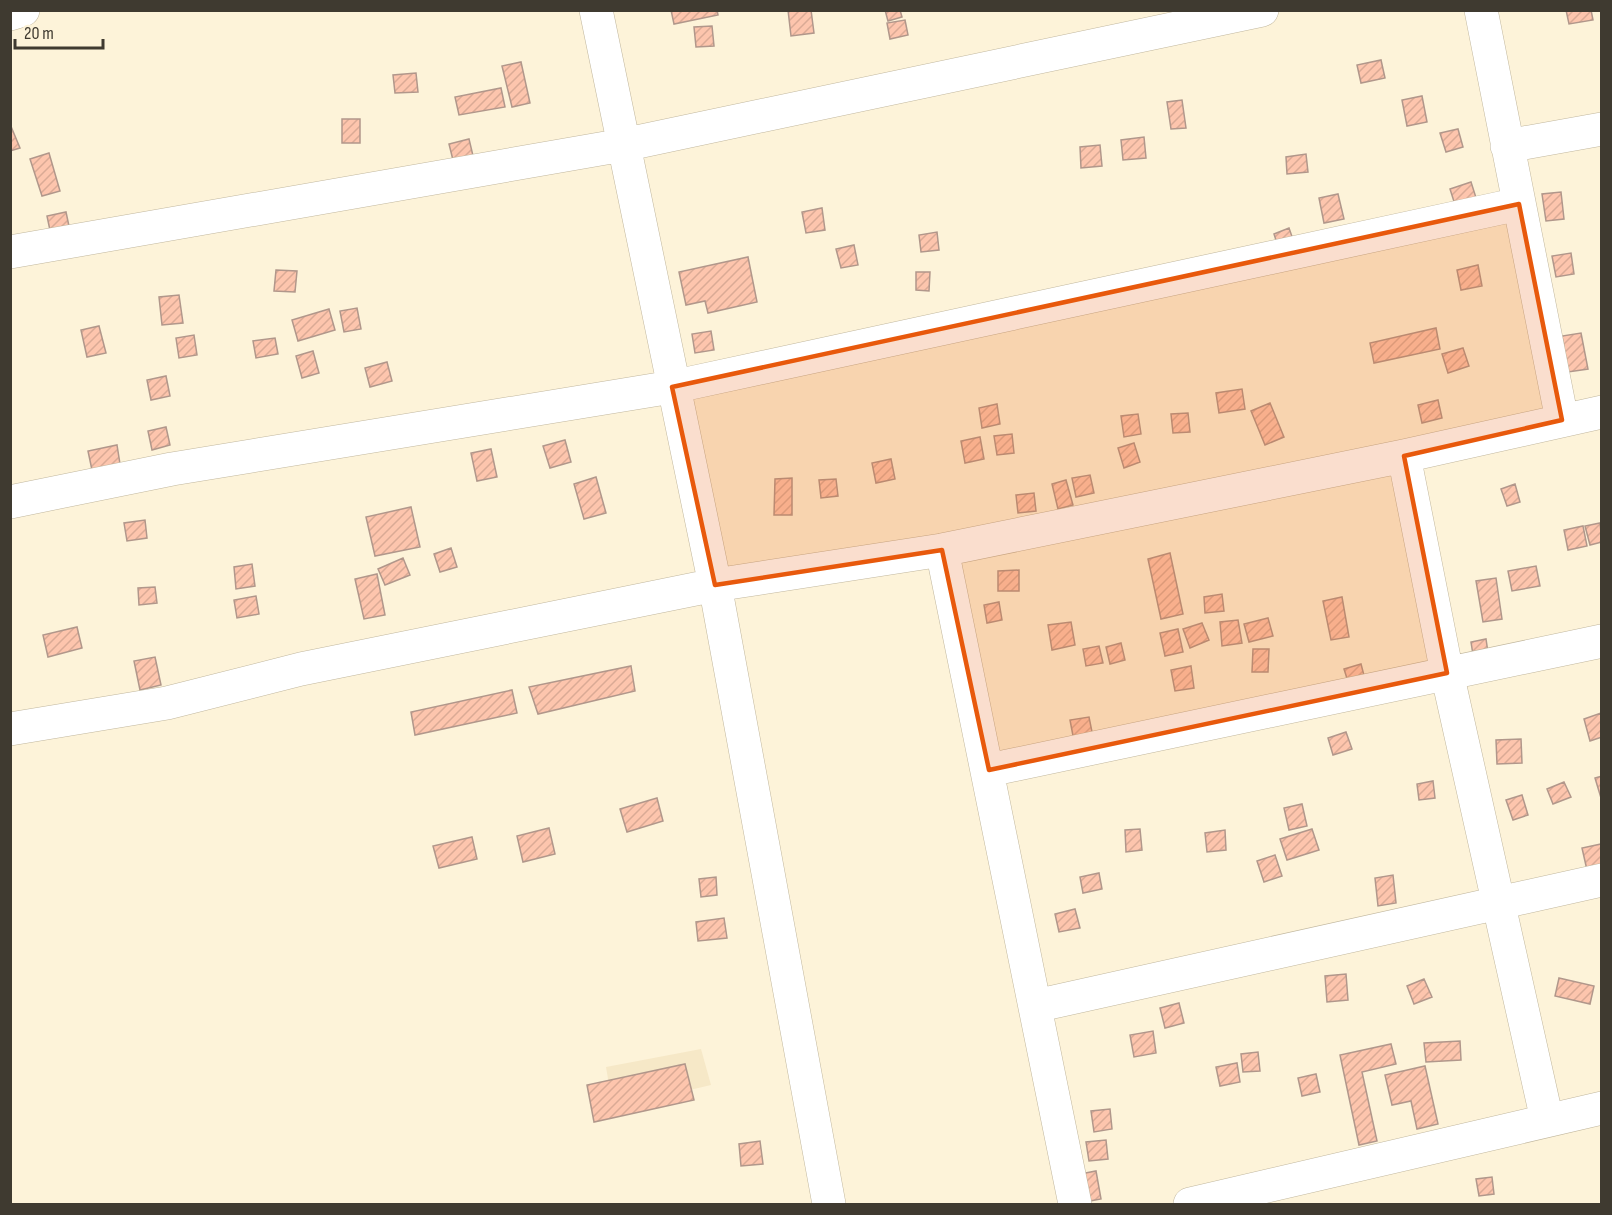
<svg xmlns="http://www.w3.org/2000/svg" width="1612" height="1215" viewBox="0 0 1612 1215" font-family="'Sofia Sans Condensed',sans-serif">
<defs>
<pattern id="building-hatch" width="6" height="6" patternUnits="userSpaceOnUse" patternTransform="scale(1.5)"><rect width="6" height="6" fill="#fdc5ad"/><path d="M-1 1l2-2M0 6l6-6M5 7l2-2" fill="none" stroke="#daaa95"/></pattern>
</defs>
<rect width="100%" height="100%" fill="#fdf3d9"/>
<!-- built -->
<path fill="#f6e8c7" d="M701,1049l10,36 -98,23 -7,-41z"/>
<!-- building -->
<path fill="url(#building-hatch)" stroke="#b1978b" stroke-width="1.5" d="M671,10h46l1,5 -44,9z
M788,10h23l3,23 -23,3z
M885,10h15l2,7 -14,4z
M1566,10h25l2,10 -24,4z
M905,20l3,15 -18,4 -3,-16z
M712,26l2,20 -18,1 -2,-20z
M1381,60l4,18 -24,5 -4,-18z
M521,62l9,41 -18,4 -10,-41z
M416,73l2,19 -23,1 -2,-18z
M501,88l4,19 -46,8 -4,-18z
M1422,96l5,26 -20,4 -5,-26z
M1182,100l4,28 -15,1 -4,-27z
M342,119h18v24h-18z
M10,124l10,24 -10,3z
M1458,129l5,18 -17,5 -6,-19z
M1144,137l2,21 -23,2 -2,-20z
M469,139l5,21 -20,4 -5,-20z
M1100,145l2,21 -21,2 -1,-21z
M49,153l11,38 -18,5 -12,-37z
M1306,154l2,18 -21,2 -1,-17z
M1471,182l7,22 -21,7 -7,-22z
M1561,192l3,27 -18,2 -4,-27z
M1338,194l6,25 -20,4 -5,-25z
M822,208l3,22 -19,3 -4,-21z
M66,212l4,19 -19,4 -4,-19z
M1289,228l8,23 -16,5 -7,-22z
M937,232l2,18 -18,2 -2,-17z
M854,245l4,20 -17,3 -5,-19z
M1571,253l3,21 -18,3 -4,-21z
M748,257l9,45 -49,11 -3,-12 -19,4 -7,-33z
M1478,265l4,21 -21,4 -4,-20z
M276,270l21,1 -2,21 -21,-1z
M916,272h14l-1,19 -13,-1z
M179,295l4,28 -21,2 -3,-28z
M357,308l4,21 -17,3 -4,-21z
M329,309l6,21 -37,11 -6,-21z
M99,326l7,27 -19,4 -6,-27z
M1436,328l4,21 -66,14 -4,-20z
M711,331l3,19 -19,3 -3,-19z
M1581,333l7,36 -20,3 -6,-36z
M194,335l3,20 -18,3 -3,-20z
M275,338l3,16 -22,4 -3,-17z
M1463,348l6,18 -21,7 -6,-19z
M313,351l6,22 -17,5 -6,-22z
M387,362l5,19 -22,6 -5,-19z
M166,376l4,20 -19,4 -4,-20z
M1242,389l3,20 -26,4 -3,-20z
M1438,400l4,18 -20,5 -4,-18z
M1270,403l14,34 -19,8 -14,-34z
M997,404l3,20 -18,4 -3,-20z
M1188,413l2,19 -17,1 -2,-19z
M1138,414l3,20 -17,3 -3,-21z
M166,427l4,18 -18,5 -4,-19z
M1012,434l2,19 -17,2 -3,-19z
M980,437l4,22 -19,4 -4,-22z
M565,440l6,22 -21,6 -7,-22z
M1134,443l6,19 -16,6 -6,-20z
M117,445l3,19 -28,6 -4,-19z
M491,449l6,28 -20,4 -6,-28z
M891,459l4,20 -19,4 -4,-20z
M1090,475l4,18 -18,4 -4,-19z
M596,477l10,36 -22,6 -10,-35z
M792,478v37h-18l1,-36z
M836,479l2,17 -17,2 -2,-18z
M1066,480l7,25 -15,4 -6,-25z
M1515,484l5,18 -13,4 -6,-17z
M1034,493l2,18 -18,2 -2,-18z
M411,507l9,40 -45,9 -9,-39z
M145,520l2,18 -20,3 -3,-18z
M1600,523l2,19 -12,3 -5,-19z
M1583,526l4,20 -19,4 -4,-20z
M451,548l6,19 -17,5 -6,-18z
M1170,553l13,61 -22,5 -13,-60z
M403,558l7,17 -25,10 -7,-16z
M252,564l3,22 -19,3 -2,-22z
M1536,566l4,20 -28,5 -4,-20z
M1019,570v21h-21v-20z
M377,574l8,41 -21,4 -9,-40z
M1496,578l6,41 -19,3 -7,-41z
M155,587l2,16 -18,2 -1,-17z
M1222,594l2,17 -19,2 -1,-16z
M256,596l3,18 -22,4 -3,-18z
M1342,597l7,40 -18,3 -8,-39z
M999,602l3,18 -15,3 -3,-18z
M1268,618l5,18 -24,6 -5,-18z
M1238,620l4,23 -20,3 -2,-24z
M1071,622l4,23 -23,5 -4,-25z
M1202,623l7,17 -19,8 -7,-19z
M77,627l5,21 -34,9 -5,-22z
M1178,629l5,23 -18,4 -5,-23z
M1486,639l3,20 -15,2 -3,-19z
M1121,643l4,17 -15,4 -4,-17z
M1099,646l4,17 -17,3 -3,-17z
M1253,649h16l-1,23h-16z
M155,657l6,28 -21,5 -6,-29z
M1361,664l5,19 -16,5 -6,-19z
M631,666l4,25 -97,23 -9,-27z
M1191,666l3,22 -19,3 -4,-21z
M512,690l5,23 -102,22 -4,-23z
M1601,713l1,24 -12,4 -6,-22z
M1089,717l4,20 -19,4 -4,-21z
M1346,732l6,17 -19,6 -5,-17z
M1521,739l1,24 -25,1 -1,-24z
M1602,776v22h-1l-6,-20z
M1433,781l2,17 -16,2 -2,-16z
M1564,782l7,15 -18,7 -6,-15z
M1522,795l6,20 -15,5 -7,-20z
M657,798l6,23 -36,11 -7,-23z
M1302,804l5,22 -18,4 -5,-22z
M549,828l6,26 -32,8 -6,-26z
M1140,829l2,21 -16,2 -1,-22z
M1312,829l7,21 -32,10 -7,-21z
M1225,830l1,20 -19,2 -2,-19z
M472,837l5,22 -38,9 -6,-22z
M1601,844l1,23 -15,3 -5,-22z
M1275,855l7,21 -18,6 -7,-21z
M1099,873l3,16 -19,4 -3,-16z
M1393,875l3,28 -18,3 -3,-28z
M716,877l1,18 -16,2 -2,-18z
M1075,909l5,19 -21,4 -4,-18z
M724,918l3,20 -29,3 -2,-19z
M1346,974l2,26 -21,2 -2,-26z
M1559,978l35,8 -4,18 -35,-8z
M1424,979l8,18 -18,7 -7,-18z
M1179,1003l5,20 -19,5 -5,-20z
M1153,1031l3,22 -22,4 -4,-22z
M1460,1041l1,19 -35,2 -2,-19z
M1391,1044l5,20 -34,8 15,69 -18,4 -19,-90z
M1258,1052l2,19 -17,1 -2,-18z
M1237,1063l3,19 -20,4 -4,-19z
M685,1064l9,36 -100,22 -7,-37z
M1425,1066l13,58 -21,5 -6,-28 -19,4 -7,-30z
M1316,1074l4,18 -18,4 -4,-18z
M1110,1109l2,20 -18,3 -3,-21z
M1106,1140l2,19 -19,2 -3,-19z
M760,1141l3,23 -22,2 -2,-22z
M1096,1171l5,28 -22,4 -4,-28z
M1492,1177l2,17 -15,2 -3,-17z"/>
<g fill="none" stroke-linecap="round" stroke-linejoin="round">
<defs>
<path id="minor" d="M596,10l119,575 114,619
M1481,10l81,410
M10,14l13,-4
M1507,146l95,-17
M10,252l613,-107 639,-135
M1404,456l43,217 100,447
M10,502l162,-33 500,-82 847,-183
M942,550l133,654
M10,729l157,-26 134,-34 414,-84 227,-35 462,-94 198,-44
M989,770l613,-129
M1035,1006l567,-126
M1190,1204l412,-96"/>
</defs>
<!-- minor casing -->
<use href="#minor" stroke="#c1b79e" stroke-width="34"/>
<!-- minor -->
<use href="#minor" stroke="#fff" stroke-width="33"/>
</g>
<!-- marked area -->
<path fill="#e8590c" fill-opacity="0.2" stroke="#e8590c" stroke-width="4.5" stroke-linejoin="round" d="M1519,204l43,216 -158,36 43,217 -458,97 -47,-220 -227,35 -43,-198z"/>
<!-- border -->
<rect width="1612" height="1215" fill="none" stroke="#3f3a30" stroke-width="24"/>
<!-- scale -->
<path d="M15 39v9h88v-9" fill="none" stroke="#3f3a30" stroke-width="3"/>
<text x="24" y="39" font-size="18" fill="#3f3a30" stroke="#fdf3d9" stroke-width="4.5" paint-order="stroke">20 m</text>
</svg>
